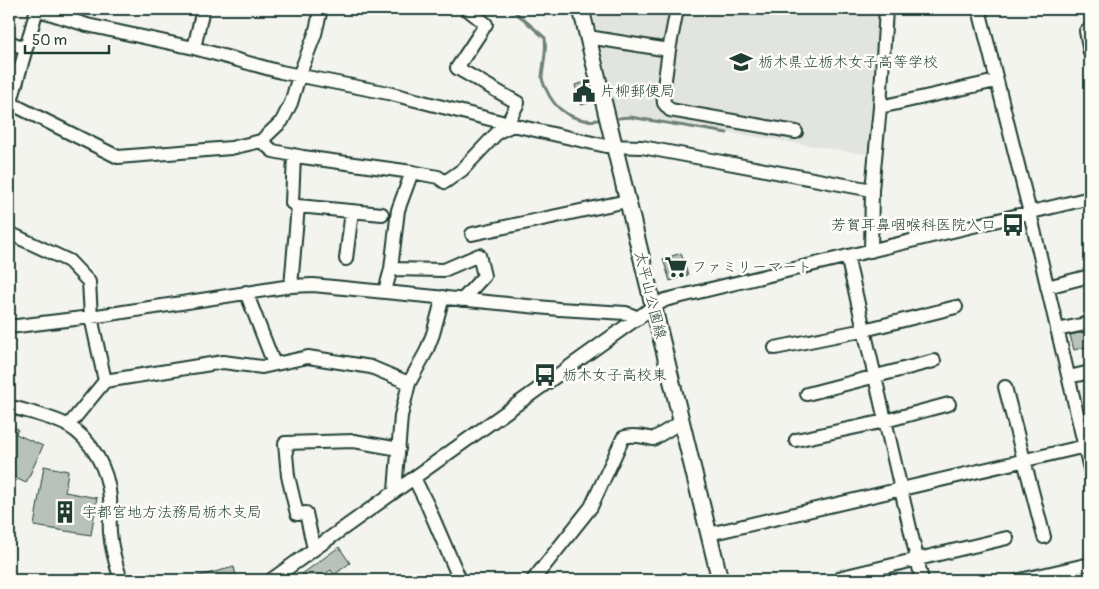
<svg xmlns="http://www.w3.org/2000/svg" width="1099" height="589" viewBox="0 0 1099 589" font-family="Pangolin,'Klee One',sans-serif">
<rect width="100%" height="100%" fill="#f4f4ef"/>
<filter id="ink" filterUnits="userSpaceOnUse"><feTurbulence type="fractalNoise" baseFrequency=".02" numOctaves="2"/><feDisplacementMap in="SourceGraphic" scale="10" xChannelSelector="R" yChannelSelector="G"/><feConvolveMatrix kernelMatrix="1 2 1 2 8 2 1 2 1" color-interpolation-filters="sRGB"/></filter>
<g filter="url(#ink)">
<!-- built -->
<path fill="#e2e5df" d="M592,9h290l-12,146 -253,-40z"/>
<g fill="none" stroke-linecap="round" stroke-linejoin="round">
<!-- stream -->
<path stroke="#6e8179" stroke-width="3" d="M514,9v2l31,27c2,14 -2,26 -3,39 0,4 2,8 4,12 9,22 29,34 53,31
M619,118l11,-1 97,16"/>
</g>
<!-- building -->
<path fill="#b9c1bb" stroke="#1f3d34" d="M589,81l5,20 -13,4 -6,-20z
M681,253l7,22 -18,6 -7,-22z
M1090,331v15l-16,4 -4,-15z
M9,425l9,4 -2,5 27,12 -17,37 -17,-8z
M44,466l24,5 -3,21 32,6 -6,37 -57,-9z
M339,547l11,16 -16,12 -3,-5 -15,10h-10l-4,-6z
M234,567l3,13h-42v-3z"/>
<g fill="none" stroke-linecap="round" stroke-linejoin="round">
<defs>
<path id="minor" d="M36,9l51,16 107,23 87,24 107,21 125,32 93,21 36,1 230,43
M467,9l19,15 -29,44 61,35 -11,21
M979,9l51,204 60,256
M1090,30l-4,1 4,22
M588,37l81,13 -6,44 1,9 6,7 126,22
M9,42l16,6
M194,48l9,-39
M669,50l8,-41
M10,103l108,54 113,-9 30,-7 21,-20 9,-18 8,-27 16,-42 6,-25
M880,107l116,-26
M9,109l28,-100
M261,141l12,10 30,6 109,15 26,5 7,5 17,-12 36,-38 15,-7
M294,155l-2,48 6,3
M9,233l60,28 20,21 2,35 14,64
M472,234l155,-33
M871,251l1,-61 8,-83 6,-98
M847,256l75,324
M346,259l6,-48
M391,269l53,1 35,-15 5,21 -22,24
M291,286l7,-80 84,8
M1047,287l43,-11
M385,291l6,-22 7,-59 14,-38
M246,292l28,72
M9,327l82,-10 200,-31 22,-1 246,24 67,4 13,5
M1057,330l33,-7
M775,348l89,-18 92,-23
M1069,377l21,-5
M1005,387l39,150
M807,394l127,-33
M9,406c19,6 40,10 58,19 25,14 41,45 43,73 1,11 -1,23 0,34 1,16 6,33 11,48
M68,426l37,-45 118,-19 39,5 46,-10 63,10 38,16
M796,440l89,-19 64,-17
M414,478l13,26 33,76
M395,491l6,-75 8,-33 17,-31 7,-18 10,-37
M709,534l381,-89
M314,549l-8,-36 -9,1 -9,-38 -3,-33 69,-2 45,8
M842,577l165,-39
M271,580l382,-273 12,-7 425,-102
M533,580l58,-73 32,-69c7,-4 22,-1 30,1l28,-17
M1020,580l70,-16"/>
<path id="major" d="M581,9l139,571"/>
</defs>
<!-- minor casing -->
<use href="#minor" stroke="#1f3d34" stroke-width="16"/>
<!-- major casing -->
<use href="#major" stroke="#1f3d34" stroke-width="19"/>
<!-- minor -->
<use href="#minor" stroke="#fdfcf7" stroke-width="12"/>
<!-- major -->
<use href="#major" stroke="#fdfcf7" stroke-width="15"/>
</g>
</g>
<!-- icons -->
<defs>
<symbol id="school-bare" viewBox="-9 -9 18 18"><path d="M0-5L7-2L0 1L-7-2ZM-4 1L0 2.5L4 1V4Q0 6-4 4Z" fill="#1f3d34" stroke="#fdfcf7" stroke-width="2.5" paint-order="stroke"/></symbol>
<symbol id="civic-bare" viewBox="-9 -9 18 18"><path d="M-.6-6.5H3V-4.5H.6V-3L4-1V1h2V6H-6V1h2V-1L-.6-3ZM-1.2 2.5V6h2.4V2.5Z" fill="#1f3d34" stroke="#fdfcf7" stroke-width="2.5" paint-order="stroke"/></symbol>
<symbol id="bus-bare" viewBox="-9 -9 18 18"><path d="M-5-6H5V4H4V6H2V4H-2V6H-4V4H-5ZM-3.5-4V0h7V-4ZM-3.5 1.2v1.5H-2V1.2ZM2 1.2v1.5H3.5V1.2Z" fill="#1f3d34" stroke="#fdfcf7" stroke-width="2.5" paint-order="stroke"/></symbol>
<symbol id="supermarket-bare" viewBox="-9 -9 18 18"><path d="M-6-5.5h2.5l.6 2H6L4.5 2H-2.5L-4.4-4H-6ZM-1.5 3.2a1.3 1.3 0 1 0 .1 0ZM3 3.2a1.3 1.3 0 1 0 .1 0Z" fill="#1f3d34" stroke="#fdfcf7" stroke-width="2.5" paint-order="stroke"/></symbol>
<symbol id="building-bare" viewBox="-9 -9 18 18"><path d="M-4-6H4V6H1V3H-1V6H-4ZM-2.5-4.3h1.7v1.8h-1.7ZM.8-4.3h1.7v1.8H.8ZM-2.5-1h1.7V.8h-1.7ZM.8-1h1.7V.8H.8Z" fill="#1f3d34" stroke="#fdfcf7" stroke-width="2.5" paint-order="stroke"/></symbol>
</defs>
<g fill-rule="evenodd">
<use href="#school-bare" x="725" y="46" width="32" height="32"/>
<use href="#civic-bare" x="568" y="75" width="32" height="32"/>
<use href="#bus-bare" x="997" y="209" width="32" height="32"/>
<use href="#supermarket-bare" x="660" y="251" width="32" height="32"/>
<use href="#bus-bare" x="529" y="359" width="32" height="32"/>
<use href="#building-bare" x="49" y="496" width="32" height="32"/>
</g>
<g text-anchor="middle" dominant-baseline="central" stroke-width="5" stroke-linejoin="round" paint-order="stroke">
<!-- poi labels -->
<g font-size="15" fill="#1f3d34" stroke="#fdfcf7" text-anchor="start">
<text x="758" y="62">栃木県立栃木女子高等学校</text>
<text x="600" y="91">片柳郵便局</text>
<text x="996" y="225" text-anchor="end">芳賀耳鼻咽喉科医院入口</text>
<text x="692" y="267">ファミリーマート</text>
<text x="562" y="375">栃木女子高校東</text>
<text x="82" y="512">宇都宮地方法務局栃木支局</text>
</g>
<!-- street labels -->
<g font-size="15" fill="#1f3d34" stroke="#fdfcf7">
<text transform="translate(650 295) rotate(76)">太平山公園線</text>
</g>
</g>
<!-- margin -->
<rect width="1099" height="589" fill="none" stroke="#fdfcf7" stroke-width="30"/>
<rect x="15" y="15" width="1069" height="559" fill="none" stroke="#1f3d34" stroke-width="2" filter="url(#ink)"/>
<!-- scale -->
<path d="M25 45v8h84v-8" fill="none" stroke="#1f3d34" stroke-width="2.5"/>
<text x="32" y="45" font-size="15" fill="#1f3d34" stroke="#fdfcf7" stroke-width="4" paint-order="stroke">50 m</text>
</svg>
